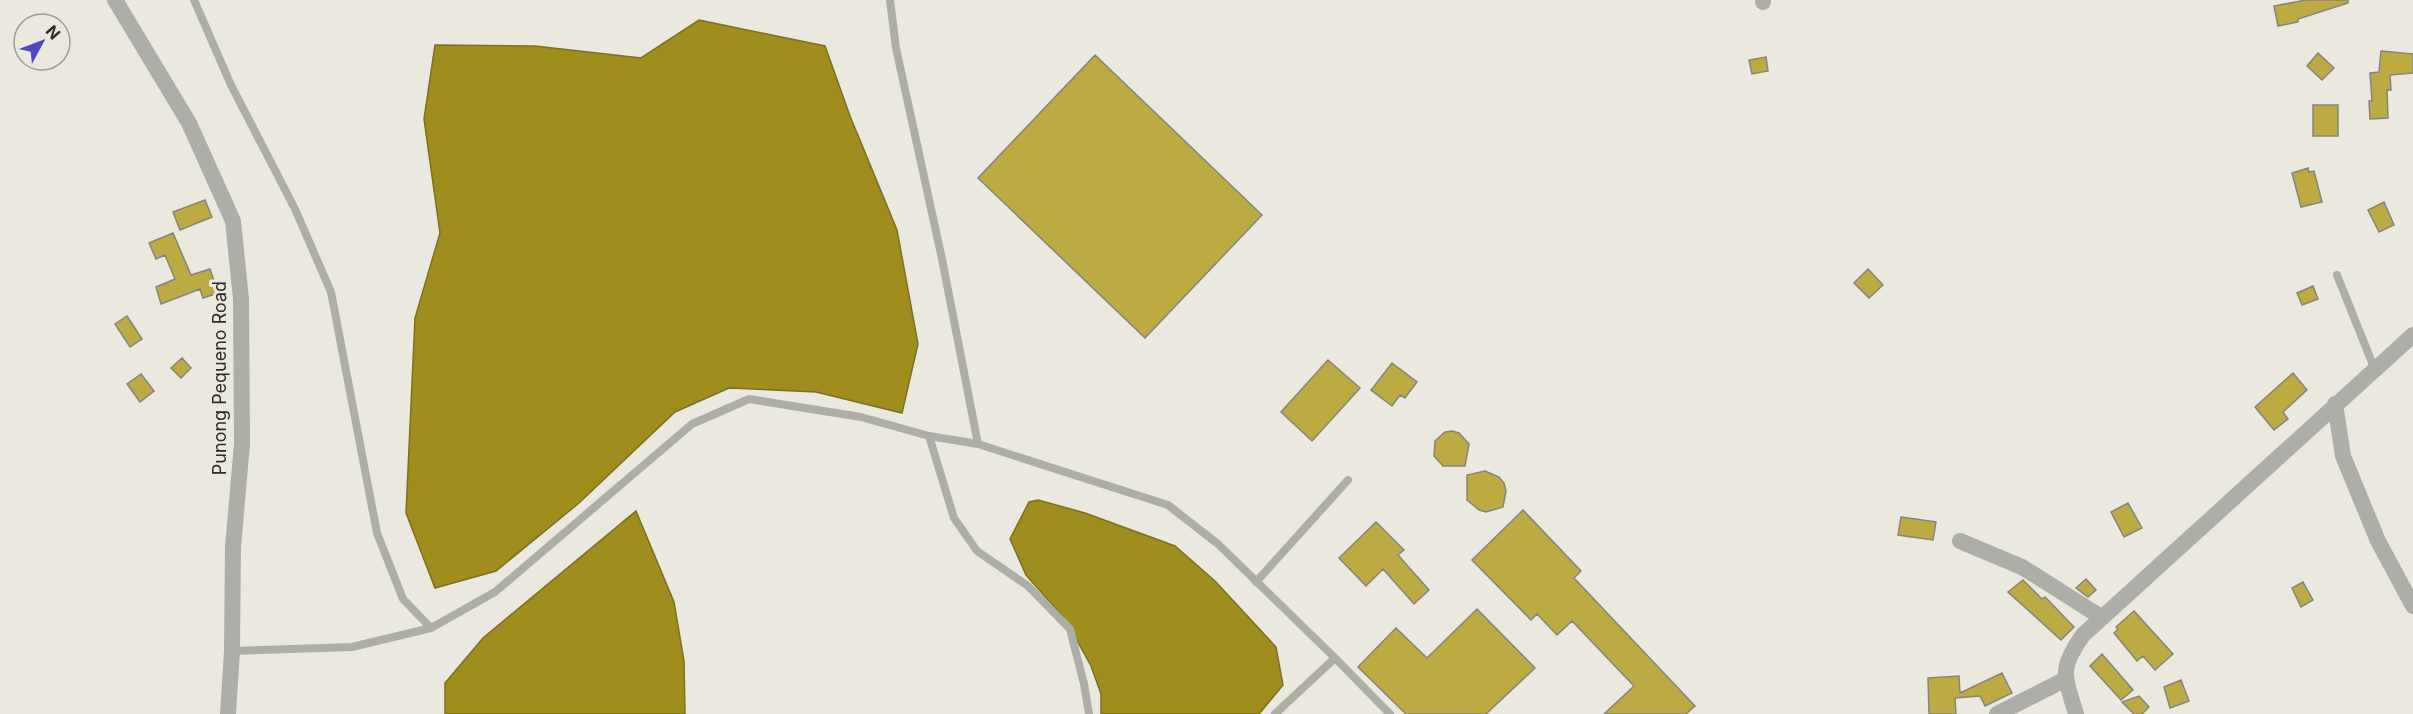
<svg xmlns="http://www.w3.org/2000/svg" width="2413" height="714" viewBox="0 0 2413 714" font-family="Inter,sans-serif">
<rect width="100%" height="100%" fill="#ebe9df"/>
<!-- water -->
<path fill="#9f8d1e" stroke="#7c7021" stroke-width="1.5" d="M699,20l126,26 25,70 47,114 21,114 -16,69 -86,-21 -87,-4 -54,24 -96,91 -83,68 -61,17 -29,-75 9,-195 25,-85 -16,-114 11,-74 100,1 106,12z
M1038,500l47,13 90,33 40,35 61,66 7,38 -24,29h-158v-20l-10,-28 -26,-47 -39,-44 -16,-36 19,-37z
M636,511l38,91 10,59 1,53h-240v-31l38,-45z"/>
<!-- building -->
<path fill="#bcaa43" stroke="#86857c" stroke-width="1.5" d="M2306,0h42v3l-50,16v3l-20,4 -4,-20z
M2381,51l32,3v19l-23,2 1,15h-4l1,28 -18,1 -1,-18h3l-2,-28 9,-1z
M2318,53l16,15 -12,12 -15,-14z
M1095,55l167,160 -117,123 -167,-160z
M1766,57l2,14 -16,3 -3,-14z
M2313,105h25v31h-25z
M2308,168l1,4 5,-1 8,31 -21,5 -9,-34z
M205,200l7,17 -32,13 -7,-18z
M2384,202l10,23 -15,7 -11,-22z
M173,233l18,42 19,-6 8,24 -15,5 -3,-9 -39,15 -5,-17 19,-8 -10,-24 -9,4 -7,-16z
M1868,269l15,16 -14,13 -15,-15z
M2313,286l5,13 -16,6 -5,-12z
M127,316l15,23 -12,8 -15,-23z
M182,358l9,10 -10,10 -10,-10z
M1328,360l32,28 -48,53 -31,-29z
M1392,363l25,19 -12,16 -5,-3 -8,11 -21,-16z
M2293,373l14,17 -24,22 5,7 -14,11 -19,-23z
M141,374l13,17 -14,11 -13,-18z
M1452,431l7,2 10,11 -4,22h-22l-9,-10 1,-15 10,-9z
M1485,471l14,6 5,6 2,8 -3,16 -17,5 -7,-2 -12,-10v-25z
M2128,503l14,25 -18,9 -13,-25z
M1523,510l58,61 -7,7 121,128 -9,8h-82l30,-28 -62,-65 -15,14 -20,-21 -6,6 -59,-60z
M1901,517l35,5 -3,18 -35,-5z
M1376,522l28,28 -6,5 31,35 -15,14 -31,-35 -17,17 -27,-28z
M2086,579l10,11 -8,7 -12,-9z
M2023,580l19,19 3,-2 29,30 -13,13 -53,-48z
M2303,582l10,18 -12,7 -9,-19z
M1477,609l58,59 -49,46h-80l-48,-47 38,-39 31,30z
M2134,611l39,43 -18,16 -12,-14 -6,5 -23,-28 4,-4 -2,-2z
M2102,654l31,36 -12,10 -31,-34z
M2002,673l10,20 -27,13 -5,-10 -25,2 1,16h-27l-1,-36 31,-2 1,17z
M2181,680l8,21 -19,7 -6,-21z
M2139,696l10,11 -7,7h-8l-12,-12z"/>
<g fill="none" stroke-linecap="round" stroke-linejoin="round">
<!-- lane -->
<path stroke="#aeaea9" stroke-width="8" d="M194,0l37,85 64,124 36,83 46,241 26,66 28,29
M890,0l6,48 46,211 36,185 190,61 50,39 117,114 -60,56
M2337,275l38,95
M929,436l25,82 23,33 51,35 42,43 14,55 5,30
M1256,582l92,-102
M232,651l120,-4 79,-19 64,-36 197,-168 57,-25 112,18 68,19 49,8
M1335,658l55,56"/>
<!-- street -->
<path stroke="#aeaea9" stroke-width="16" d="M115,0l74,123 44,98 8,78 1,145 -9,103 -1,104 -4,63
M1763,0v2
M2335,404l8,52 35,85 35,65
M1960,541l62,26 79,50
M1997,714l67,-34
M2076,714c-11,-38 -18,-44 7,-79l330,-300"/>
</g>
<g text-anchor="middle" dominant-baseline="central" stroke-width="6" stroke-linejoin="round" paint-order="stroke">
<!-- street labels -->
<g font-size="18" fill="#2b2b27" stroke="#ebe9df">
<text transform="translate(219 378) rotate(-90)">Punong Pequeno Road</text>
</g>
</g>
<!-- north arrow -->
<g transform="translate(42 42) rotate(49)"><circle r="28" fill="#ebe9df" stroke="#9e9d95" stroke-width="1.5"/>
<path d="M0-4.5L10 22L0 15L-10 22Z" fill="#4d48bf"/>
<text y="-9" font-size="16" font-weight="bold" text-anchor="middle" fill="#2b2b27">N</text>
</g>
</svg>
